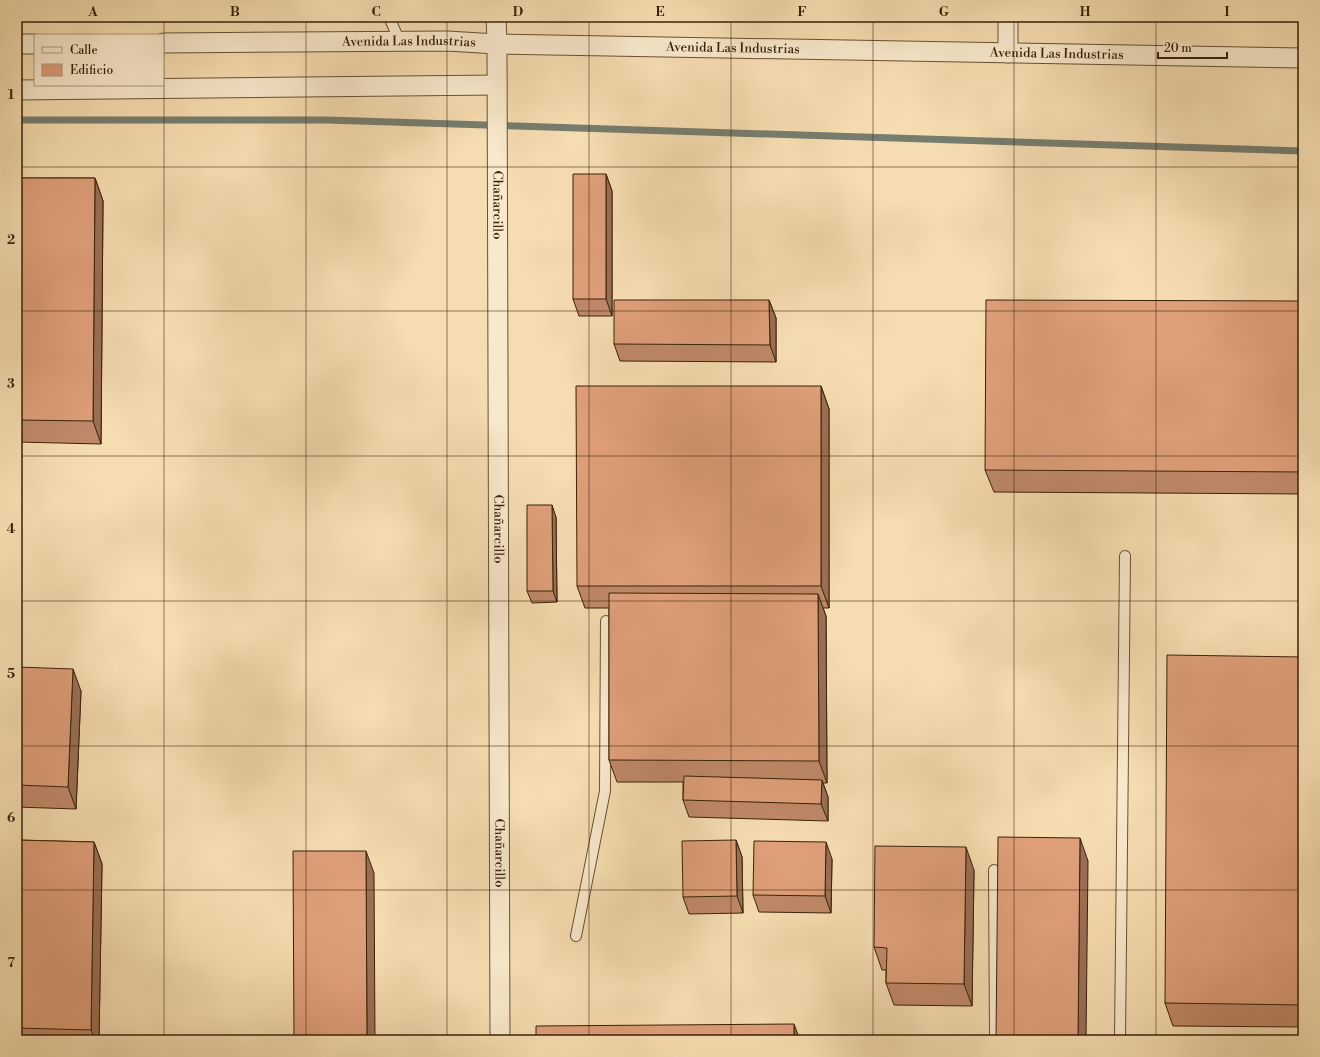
<svg xmlns="http://www.w3.org/2000/svg" width="1320" height="1057" viewBox="0 0 1320 1057" font-family="'Libre Bodoni',serif">
<rect width="100%" height="100%" fill="#f6ddb1"/>
<filter id="stains"><feTurbulence type="fractalNoise" baseFrequency=".005" numOctaves="4"/><feColorMatrix values="0 0 0 0 .2 0 0 0 0 .09 0 0 0 0 .02 0 0 0 .5 -.17"/></filter>
<radialGradient id="worn" r=".72"><stop offset=".6" stop-color="#630" stop-opacity="0"/><stop offset="1" stop-color="#630" stop-opacity=".3"/></radialGradient>
<g fill="none" stroke-linecap="round" stroke-linejoin="round">
<!-- stream -->
<path stroke="#767d6f" stroke-width="7" d="M17,120h310l976,31"/>
<defs>
<path id="lane" d="M389,17l11,25
M994,870l1,170
M576,936l29,-145 1,-170
M1120,1040l5,-484"/>
<g id="street">
<path id="s1" d="M496,17l1,27 3,996"/>
<path id="s2" d="M163,43l284,-2 50,3 806,14"/>
<path d="M17,44h18"/>
<path d="M1008,53v-36"/>
<path d="M17,90l480,-5"/>
</g>
</defs>
<!-- lane casing -->
<use href="#lane" stroke="#685132" stroke-width="12"/>
<!-- street casing -->
<use href="#street" stroke="#685132" stroke-width="21"/>
<!-- lane -->
<use href="#lane" stroke="#f9e9cc" stroke-width="10"/>
<!-- street -->
<use href="#street" stroke="#f9e9cc" stroke-width="19"/>
</g>
<!-- wall -->
<path fill="#c08969" stroke="#392207" d="M606,174l6,17v125h-33l-6,-17z
M17,178h78l8,23 -2,243 -84,-2z
M769,300l7,18v44l-156,-1 -6,-17z
M1303,301v193l-309,-2 -9,-22z
M821,386l8,23v199h-6l3,8 1,167h-4l5,14v24l-139,-4 -6,-17v-18h-66l-8,-22v-152h-24l-8,-22z
M556,517l1,85 -25,1 -5,-12z
M1303,657v370l-130,-1 -8,-23z
M17,667l64,24 -5,118 -59,-2z
M17,840l77,2 8,22 -3,176h-82z
M736,840l6,17 1,56 -54,1 -6,-17z
M832,859l-1,54 -72,-1 -6,-17z
M974,870l-2,136 -78,-1 -8,-22v-13h-4l-8,-23z"/>
<!-- shaded-wall -->
<path fill="#9c6f55" stroke="#392207" d="M606,174l6,17v125l-6,-17z
M95,178l8,23 -2,243 -8,-23z
M769,300l7,18v44l-6,-17z
M821,386l8,23v199l-8,-22z
M552,505l4,12 1,85 -4,-11z
M818,594l8,22 1,167 -8,-22z
M73,669l8,22 -5,118 -8,-22z
M822,780l6,17v24l-7,-17z
M1080,838l8,23 -2,179h-8z
M736,840l6,17 1,56 -6,-17z
M94,842l8,22 -3,176h-4l-4,-10z
M826,842l6,17 -1,54 -6,-17z
M966,847l8,23 -2,136 -8,-22z
M366,851l8,22 1,167h-8z
M794,1024l6,16h-6z"/>
<!-- building -->
<path fill="#df9f7a" stroke="#392207" d="M573,174h33v125h-33z
M17,178h78l-2,243 -76,-1z
M614,300h155l1,45 -156,-1z
M986,300l317,1v171l-318,-2z
M576,386h245v200h-244z
M527,505h25l1,86h-26z
M609,593l209,1 1,167 -210,-1z
M1167,655l136,2v348l-138,-2z
M17,667l56,2 -5,118 -51,-2z
M684,776l138,4 -1,24 -138,-4z
M998,837l82,1 -2,202h-82z
M17,840l77,2 -3,188 -74,-2z
M736,840l1,56 -54,1 -1,-56z
M754,841l72,1 -1,54 -72,-1z
M875,846l91,1 -2,137 -78,-1 1,-35 -13,-1z
M293,851h73l1,189h-73z
M794,1024v16h-258v-14z"/>
<!-- grid -->
<path fill="none" stroke="#392207" stroke-width="1" stroke-opacity="0.55" d="M164,17v1023M306,17v1023M447,17v1023M589,17v1023M731,17v1023M873,17v1023M1014,17v1023M1156,17v1023M17,167h1286M17,311h1286M17,456h1286M17,601h1286M17,746h1286M17,890h1286"/>
<g text-anchor="middle" dominant-baseline="central" stroke-width="3.5" stroke-linejoin="round" paint-order="stroke">
<!-- street labels -->
<g font-size="13" fill="#392207" stroke="#f9e9cc">
<text stroke="none"><textPath href="#s2" startOffset="246">Avenida Las Industrias</textPath></text>
<text stroke="none"><textPath href="#s2" startOffset="570">Avenida Las Industrias</textPath></text>
<text stroke="none"><textPath href="#s2" startOffset="894">Avenida Las Industrias</textPath></text>
<text stroke="none"><textPath href="#s1" startOffset="188">Chañarcillo</textPath></text>
<text stroke="none"><textPath href="#s1" startOffset="512">Chañarcillo</textPath></text>
<text stroke="none"><textPath href="#s1" startOffset="836">Chañarcillo</textPath></text>
</g>
</g>
<!-- margin -->
<rect width="1320" height="1057" fill="none" stroke="#f6ddb1" stroke-width="44"/>
<!-- legend -->
<rect x="34" y="34" width="130" height="52" fill="#f9e9cc" stroke="#ac997d"/>
<rect x="42" y="47" width="20" height="6" fill="#f9e9cc" stroke="#ac997d"/>
<text x="70" y="54" font-size="12" fill="#392207">Calle</text>
<rect x="42" y="64" width="20" height="12" fill="#df9f7a" stroke="#ac997d"/>
<text x="70" y="74" font-size="12" fill="#392207">Edificio</text>
<!-- scale -->
<path d="M1158 52v6h69v-6" fill="none" stroke="#392207" stroke-width="2"/>
<text x="1164" y="52" font-size="12" fill="#392207" stroke="#f9e9cc" stroke-width="3" paint-order="stroke">20 m</text>
<rect x="22" y="22" width="1276" height="1013" fill="none" stroke="#392207" stroke-width="1.5"/>
<g font-size="13" text-anchor="middle" font-weight="bold" fill="#392207">
<text x="93" y="16">A</text>
<text x="235" y="16">B</text>
<text x="376" y="16">C</text>
<text x="518" y="16">D</text>
<text x="660" y="16">E</text>
<text x="802" y="16">F</text>
<text x="944" y="16">G</text>
<text x="1085" y="16">H</text>
<text x="1227" y="16">I</text>
<text x="11" y="99">1</text>
<text x="11" y="244">2</text>
<text x="11" y="388">3</text>
<text x="11" y="533">4</text>
<text x="11" y="678">5</text>
<text x="11" y="822">6</text>
<text x="11" y="967">7</text>
</g>
<rect width="100%" height="100%" filter="url(#stains)"/>
<rect width="100%" height="100%" fill="url(#worn)"/>
</svg>
